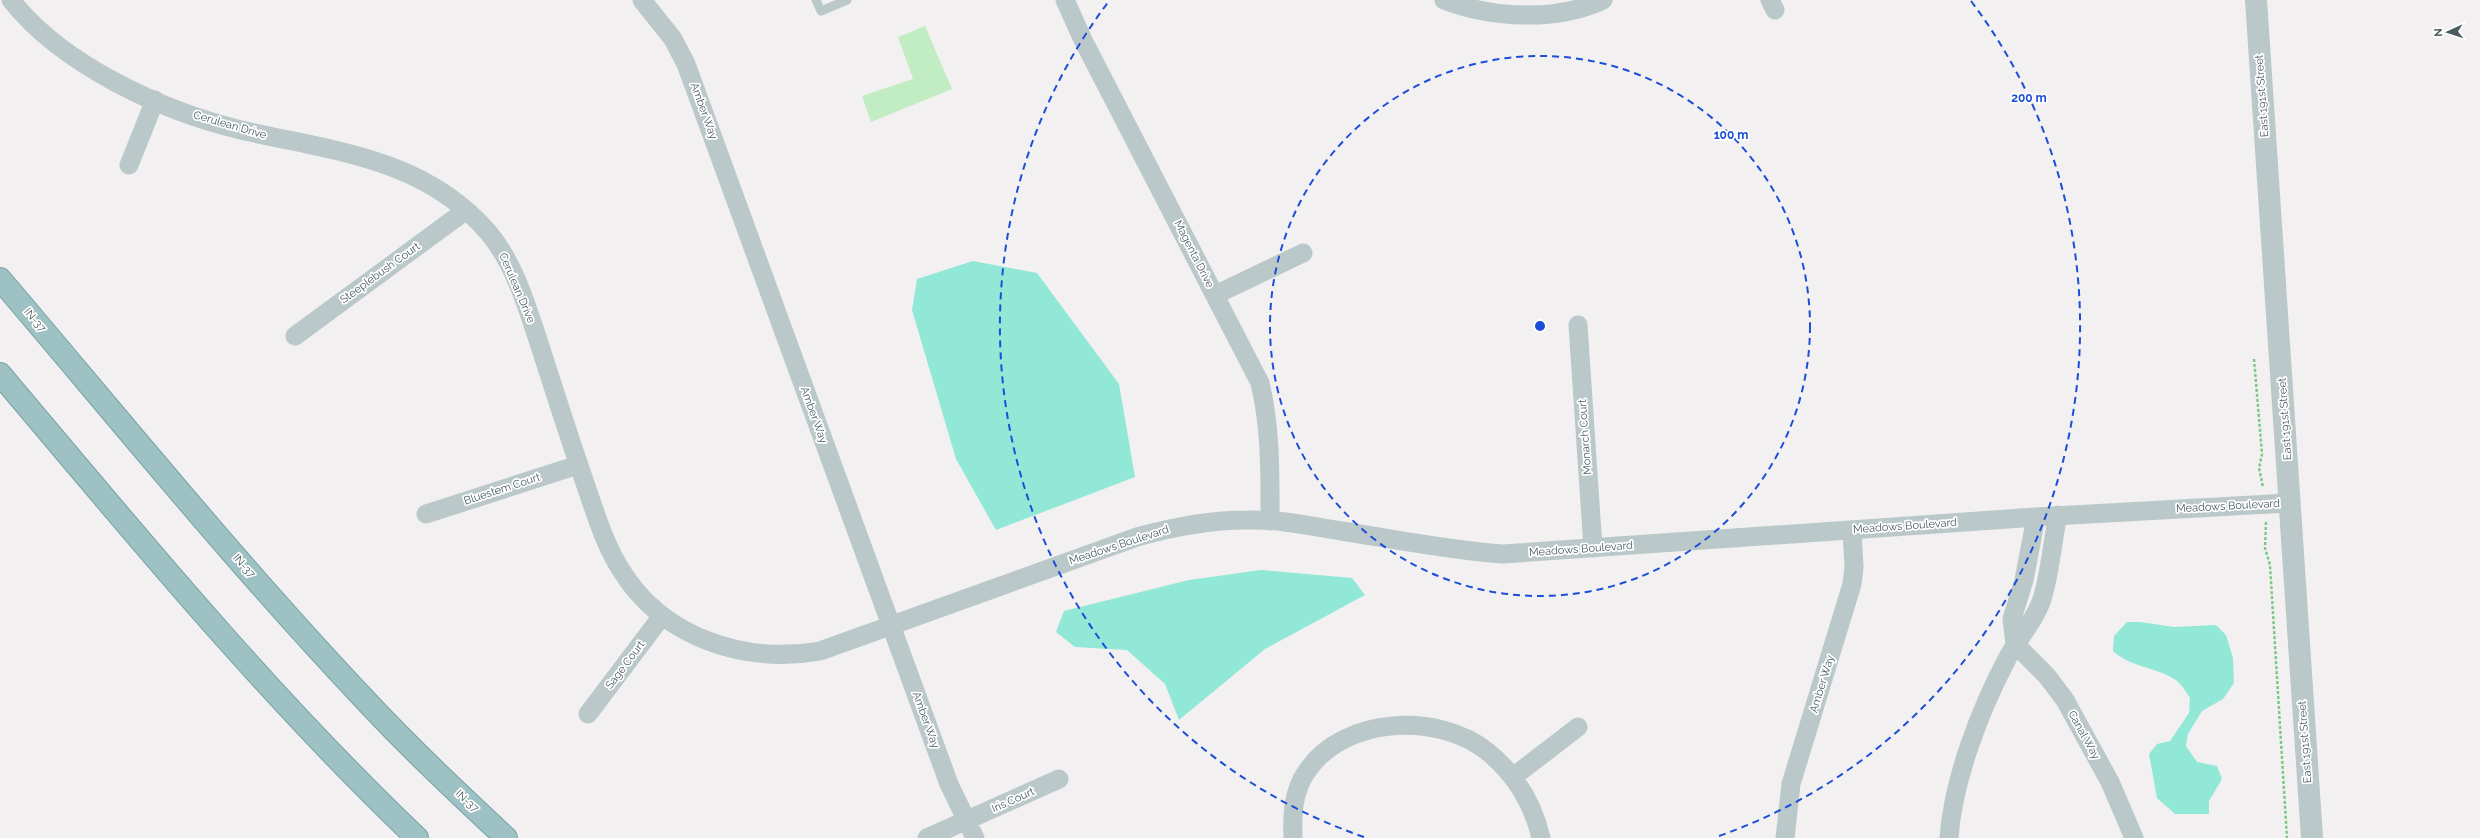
<svg xmlns="http://www.w3.org/2000/svg" width="2480" height="838" viewBox="0 0 2480 838" font-family="Raleway,sans-serif">
<rect width="100%" height="100%" fill="#f2f0f1"/>
<!-- green -->
<path fill="#c2edc2" d="M925,26l27,63 -81,33 -9,-26 51,-17 -15,-42z"/>
<!-- water -->
<path fill="#91e8d6" d="M973,261l64,12 82,111 16,93 -139,53 -40,-71 -44,-149 5,-31z
M1261,570l91,8 13,17 -100,54 -86,71 -14,-36 -38,-34 -52,-3 -19,-15 8,-21 125,-31z
M2127,622h13l34,5 42,-2 10,10 7,23 1,25 -11,16 -21,12 -14,23 -2,12 11,16 20,4 5,13 -13,22v13h-34l-18,-16 -8,-44 8,-10 13,-3 19,-28 1,-15c-4,-6 -9,-14 -14,-18 -20,-13 -46,-13 -63,-29l1,-15z"/>
<g fill="none" stroke-linecap="round" stroke-linejoin="round">
<defs>
<path id="trunk" d="M0,279c121,142 239,288 368,424 44,47 91,91 138,135
M0,374c134,159 266,320 417,464"/>
</defs>
<!-- trunk casing -->
<use href="#trunk" stroke="#76a2a8" stroke-width="24"/>
<!-- path -->
<path stroke="#7bc983" stroke-width="2.5" stroke-dasharray="3 2" stroke-linecap="butt" d="M2254,359l8,95 -3,14 4,19
M2266,522l-1,26 5,17 17,273"/>
<!-- service -->
<path stroke="#bac8c9" stroke-width="9" d="M816,0l5,11 26,-11"/>
<!-- minor -->
<path stroke="#bac8c9" stroke-width="19" d="M11,0c51,65 151,111 230,130 90,21 182,27 247,102 27,32 39,75 52,114 15,47 30,94 46,140 10,29 19,59 35,84 42,68 123,94 199,81l317,-114c36,-10 73,-17 110,-17 32,-1 63,6 94,11 53,8 107,19 162,23l533,-37 254,-14
M642,0l31,39 13,25 263,720 26,54
M1065,0l18,40 177,343c11,46 10,91 10,138
M1444,0c48,18 111,22 159,0
M1770,0l5,10
M129,165l26,-65
M1215,295l88,-42
M1578,325l15,223
M295,336l170,-125
M426,514l152,-49
M2036,517l-12,63 -12,39 3,25 32,32 18,24 45,82 24,56
M588,714l74,-98
M1513,777l65,-50
M927,838l132,-59
M1293,838c-1,-24 0,-47 14,-67 37,-55 132,-59 181,-19 27,22 45,52 53,86
M1785,838l6,-54 61,-200 2,-17 -2,-37
M1949,838c4,-58 31,-128 58,-179 10,-20 26,-35 34,-57 9,-26 11,-59 17,-87"/>
<!-- tertiary -->
<path stroke="#bac8c9" stroke-width="22" d="M2256,0l56,838"/>
<!-- trunk -->
<use href="#trunk" stroke="#9ec1c4" stroke-width="22"/>
</g>
<!-- distance rings -->
<g fill="none" stroke="#1d4ed8" stroke-width="2" stroke-dasharray="7 5">
<circle cx="1540" cy="326" r="270"/>
<path d="M1364 837A540 540 0 0 1 1109 1M1971 1A540 540 0 0 1 1716 837"/>
</g>
<g text-anchor="middle" dominant-baseline="central" stroke-width="3.5" stroke-linejoin="round" paint-order="stroke">
<!-- street labels -->
<g font-size="11" fill="#495b5d" stroke="#fff">
<text transform="translate(2262 96) rotate(-94)">East 191st Street</text>
<text transform="translate(704 111) rotate(70)">Amber Way</text>
<text transform="translate(230 125) rotate(16)">Cerulean Drive</text>
<text transform="translate(1194 254) rotate(63)">Magenta Drive</text>
<text transform="translate(380 273) rotate(-36)">Steeplebush Court</text>
<text transform="translate(517 288) rotate(67)">Cerulean Drive</text>
<text transform="translate(35 320) rotate(50)">IN-37</text>
<text transform="translate(814 415) rotate(70)">Amber Way</text>
<text transform="translate(2285 419) rotate(-94)">East 191st Street</text>
<text transform="translate(1585 437) rotate(-94)">Monarch Court</text>
<text transform="translate(502 489) rotate(-18)">Bluestem Court</text>
<text transform="translate(2228 506) rotate(-3)">Meadows Boulevard</text>
<text transform="translate(1905 526) rotate(-4)">Meadows Boulevard</text>
<text transform="translate(1119 545) rotate(-18)">Meadows Boulevard</text>
<text transform="translate(1581 549) rotate(-4)">Meadows Boulevard</text>
<text transform="translate(244 566) rotate(49)">IN-37</text>
<text transform="translate(625 665) rotate(-53)">Sage Court</text>
<text transform="translate(1822 684) rotate(-73)">Amber Way</text>
<text transform="translate(926 720) rotate(70)">Amber Way</text>
<text transform="translate(2084 735) rotate(61)">Canal Way</text>
<text transform="translate(2305 742) rotate(-94)">East 191st Street</text>
<text transform="translate(1013 800) rotate(-24)">Iris Court</text>
<text transform="translate(467 801) rotate(43)">IN-37</text>
</g>
</g>
<circle cx="1540" cy="326" r="6" fill="#1d4ed8" stroke="#fff" stroke-width="2"/>
<g font-size="12" text-anchor="middle" font-weight="bold" fill="#1d4ed8" stroke="#fff" stroke-width="3.5" stroke-linejoin="round" paint-order="stroke">
<text x="2029" y="102">200 m</text>
<text x="1731" y="139">100 m</text>
</g>
<!-- north arrow -->
<g transform="translate(2448 32) rotate(267)" stroke="#ffffff" stroke-width="3" paint-order="stroke">
<path d="M0-3L7 15L0 10L-7 15Z" fill="#495b5d"/>
<text y="-6" font-size="11" font-weight="bold" text-anchor="middle" fill="#495b5d">N</text>
</g>
</svg>
